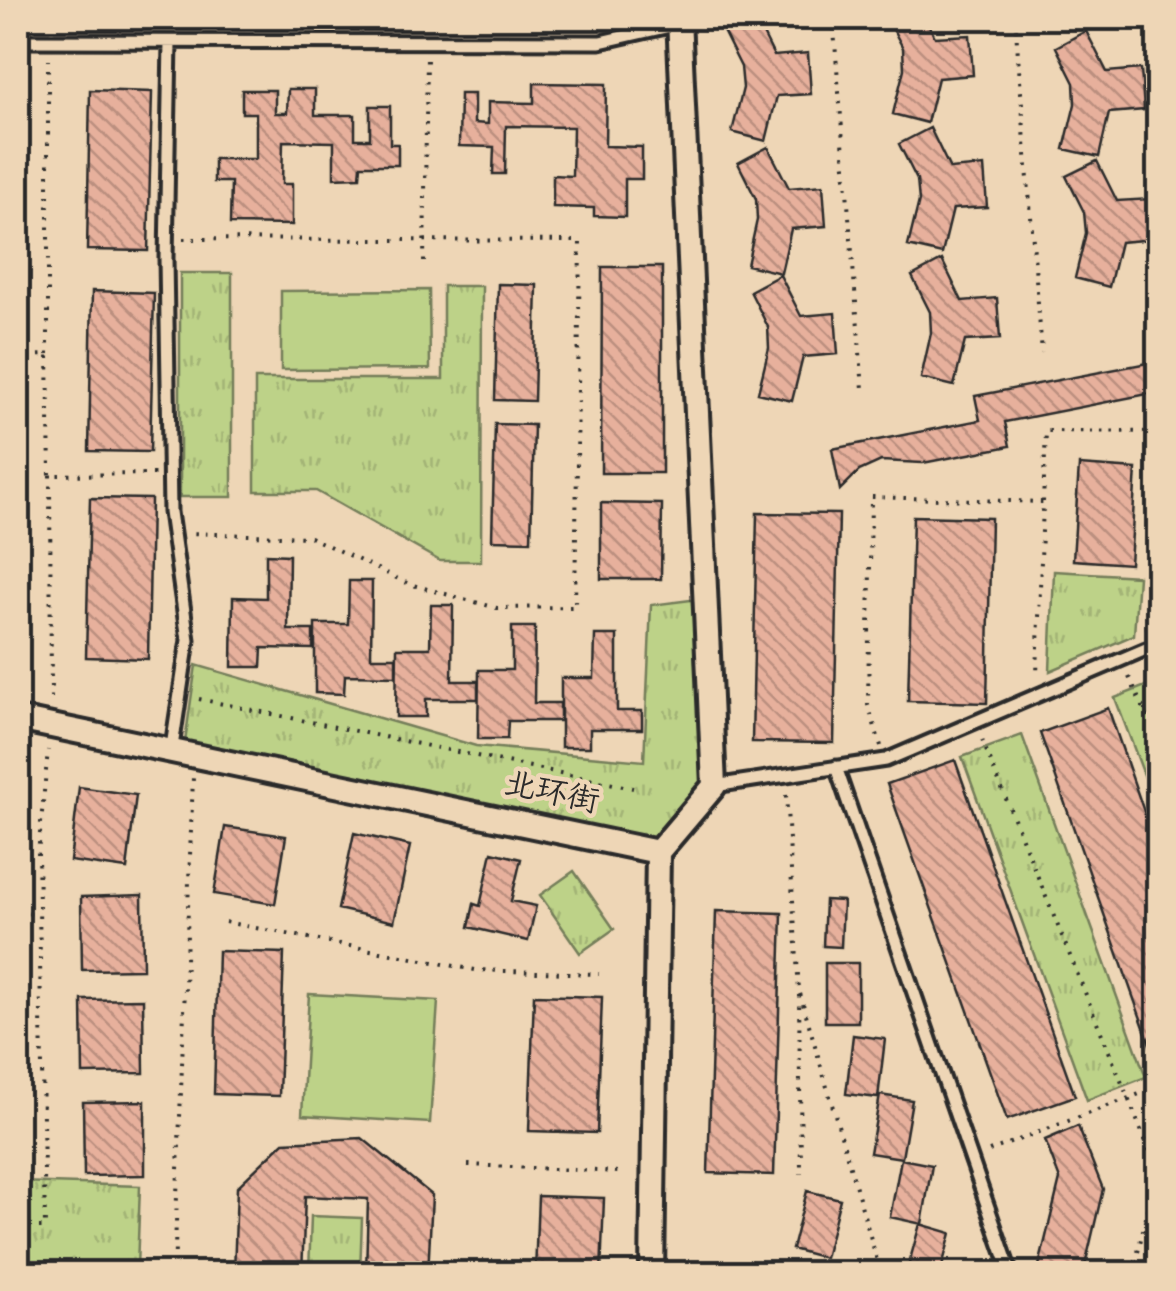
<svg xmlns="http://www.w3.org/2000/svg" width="1176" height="1291" viewBox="0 0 1176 1291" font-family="Dekko,'LXGW WenKai TC',sans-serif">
<defs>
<pattern id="grass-tufts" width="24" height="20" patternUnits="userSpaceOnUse" patternTransform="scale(2.5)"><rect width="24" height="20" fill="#bdd288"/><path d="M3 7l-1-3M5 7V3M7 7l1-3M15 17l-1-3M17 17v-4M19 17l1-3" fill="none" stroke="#a3b476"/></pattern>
<pattern id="building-back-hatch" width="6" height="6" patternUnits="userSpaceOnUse" patternTransform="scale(2.5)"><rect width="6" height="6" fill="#e7b09c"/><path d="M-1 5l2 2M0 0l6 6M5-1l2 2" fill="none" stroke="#bb8f7f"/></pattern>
</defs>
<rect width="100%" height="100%" fill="#eed6b6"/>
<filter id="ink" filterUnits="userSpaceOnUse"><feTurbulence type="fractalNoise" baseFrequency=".01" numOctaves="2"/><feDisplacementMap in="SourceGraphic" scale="20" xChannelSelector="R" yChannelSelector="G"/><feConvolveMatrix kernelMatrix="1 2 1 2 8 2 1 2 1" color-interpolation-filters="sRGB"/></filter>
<g filter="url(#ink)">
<!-- grass -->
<path fill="url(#grass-tufts)" stroke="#747e5a" stroke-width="2.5" d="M137,18h53v11l-53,-1z
M180,273h52v224h-52z
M443,286h39l-1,275h-41l-124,-70h-61v-112h188z
M1054,571l84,5 -4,59 -84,36z
M699,599l2,187 -47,55 -469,-99 11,-77 280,81 168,15 7,-156z
M1158,681v131l-43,-114z
M1022,735l124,342 -59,23 -125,-343z
M574,871l40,58 -34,24 -40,-58z
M18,1182l122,4 -3,82 -119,-4z
M311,1216l51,2 -2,55h-51z"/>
<!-- park -->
<path fill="#bdd288" stroke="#747e5a" stroke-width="2.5" d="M429,290l1,79 -149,1v-79z
M309,994l129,7 -8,122 -128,-8z"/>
<!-- building -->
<path fill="url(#building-back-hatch)" stroke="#2b2b2b" stroke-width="2.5" d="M749,18h6l19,38 34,-3 3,41 -34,2 -11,45 -34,-9 11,-44 -2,-21 -18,-36z
M887,18h38l10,19 35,-2 3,40 -35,3 -11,45 -34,-9 11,-45 -1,-21z
M1086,31l21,41 34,-3 3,41 -35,3 -10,44 -35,-8 11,-45 -1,-21 -18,-36z
M534,83l72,1 -1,62 37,1v32h-17v38l-31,-1v-8l-41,-1v-32l19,1 1,-49 -67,-1 -1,48h-12l1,-27 -35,-1 1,-52h14v29l14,1v-22l46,1z
M288,89h27v26h40v24h15v-33h20v38h8v21h-37l-1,12 -26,1v-36l-51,-1 -1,43h10v41l-62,-1 1,-42h-17v-23h42v-46h-14v-23h33v23h12z
M90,90l62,2 -4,159 -61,-1z
M930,128l20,41 34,-3 3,41 -34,2 -11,45 -34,-8 11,-45 -2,-21 -18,-36z
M768,147l21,41 34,-3 3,41 -35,3 -10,44 -34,-8 10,-45 -1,-21 -18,-36z
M1097,161l20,40 34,-2 3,40 -34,3 -11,45 -34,-9 11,-45 -2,-21 -18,-36z
M942,260l20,41 35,-3 3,41 -35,2 -11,45 -33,-8 10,-45 -1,-21 -18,-36z
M602,267h60v206h-61z
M780,275l21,41 34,-3 3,41 -35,3 -11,44 -34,-8 11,-45 -1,-21 -18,-36z
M498,284l39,1 -3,116 -39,-1z
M92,291l62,2 -4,159 -61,-1z
M1158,361v31l-153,30 5,24 -87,17 -42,-2 -22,10 -19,19 -8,-41 148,-29 -5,-24z
M495,424l39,1 -3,116 -39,-1z
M1079,465l57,4 -6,95 -57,-4z
M90,498l61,1 -3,160 -62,-2z
M601,503l61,1 -1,75h-60z
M757,513l82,1 -5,229 -82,-1z
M913,516l78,2 -4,185 -79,-2z
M266,554l23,1 -1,75h25v19l-51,-1 -1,19h-29l1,-70 33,1z
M349,581h23l-1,76h25v19l-51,-1 -1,19 -29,-1v-69h33z
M431,605h22l-1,76h26v18h-52v18h-30l1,-69h33z
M512,627h23l-1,76h26v18h-52l-1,18h-29l1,-69h33z
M595,635h22v76h25v18h-52v18h-29v-69h33z
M1108,708l50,144v215l-118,-334z
M955,760l120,336 -68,24 -120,-336z
M79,787l57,8 -9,74 -57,-8z
M225,827l61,9 -11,68 -61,-10z
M354,833l56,13 -16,76 -56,-13z
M492,852l29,7 -10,42 25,5 -8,35 -59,-14 5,-23 6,2z
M142,895l1,74 -61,1 -1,-73z
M825,900l18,1 -2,46 -18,-1z
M716,911l66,2 -8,262 -66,-2z
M218,951l66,2 -5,143 -65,-2z
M825,963h33v59h-33z
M534,995l68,2 -5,136 -68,-2z
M143,999l1,74 -61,1 -1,-74z
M853,1035l32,4 -7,59 -32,-4z
M880,1095l32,5 -10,58 -32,-5z
M145,1101v74l-61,1 -1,-74z
M1078,1126l25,63 -20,85h-46l23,-95 -15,-39z
M362,1138l70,57 -4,79h-62l2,-75 -63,-3 -3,78h-68l3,-87 47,-45z
M901,1159l31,6 -10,59 -32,-7z
M807,1191l33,8 -15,59 -33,-9z
M538,1196l66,2 -3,76h-66z
M920,1224l31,9 -11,41h-34z"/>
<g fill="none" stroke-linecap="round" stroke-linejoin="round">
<defs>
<path id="lane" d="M18,41l582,1 105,-24
M170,42l-4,216 4,254 18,128 -16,107
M836,767l175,507
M714,786l172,-26 260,-111"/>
<path id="street" d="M18,719l640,133 -6,422
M658,852l56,-66 -35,-768"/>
</defs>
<!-- lane casing -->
<use href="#lane" stroke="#2b2b2b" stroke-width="19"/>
<!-- street casing -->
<use href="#street" stroke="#2b2b2b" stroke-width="30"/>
<!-- path -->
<path stroke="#2b2b2b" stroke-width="4" stroke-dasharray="2.5 8" stroke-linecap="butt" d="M833,18l30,371
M1015,18l27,335
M183,239l397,2 -5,366 -78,1 -88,-24 -99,-47 -122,-4
M424,262l3,-205
M48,355v-295
M18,356l30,-1 2,120 105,-1
M50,475l1,226
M1043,502l3,-71 112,1 -11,202
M1129,677l29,63
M199,699l434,89
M982,740l175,429 -24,105
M881,746l-13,-41 3,-208 172,5 -6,173
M786,795l13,195 82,284
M18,913l21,1
M225,922l250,48 124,4
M799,995l2,179
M989,1151l169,-64
M468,1165l151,7
M18,1227h27l-7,-373 10,-104
M174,1274l19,-497"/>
<!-- lane -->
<use href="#lane" stroke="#eed6b6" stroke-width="11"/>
<!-- street -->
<use href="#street" stroke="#eed6b6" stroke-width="22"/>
</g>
</g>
<g text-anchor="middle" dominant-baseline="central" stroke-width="9" stroke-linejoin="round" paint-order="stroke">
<!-- street labels -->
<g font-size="32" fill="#2b2b2b" stroke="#eed6b6">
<text transform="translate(551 796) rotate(12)">北环街</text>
</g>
</g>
<!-- margin -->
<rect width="1176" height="1291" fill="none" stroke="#eed6b6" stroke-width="60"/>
<rect x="30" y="30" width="1116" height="1231" fill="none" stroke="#2b2b2b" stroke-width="4" filter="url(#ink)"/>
</svg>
